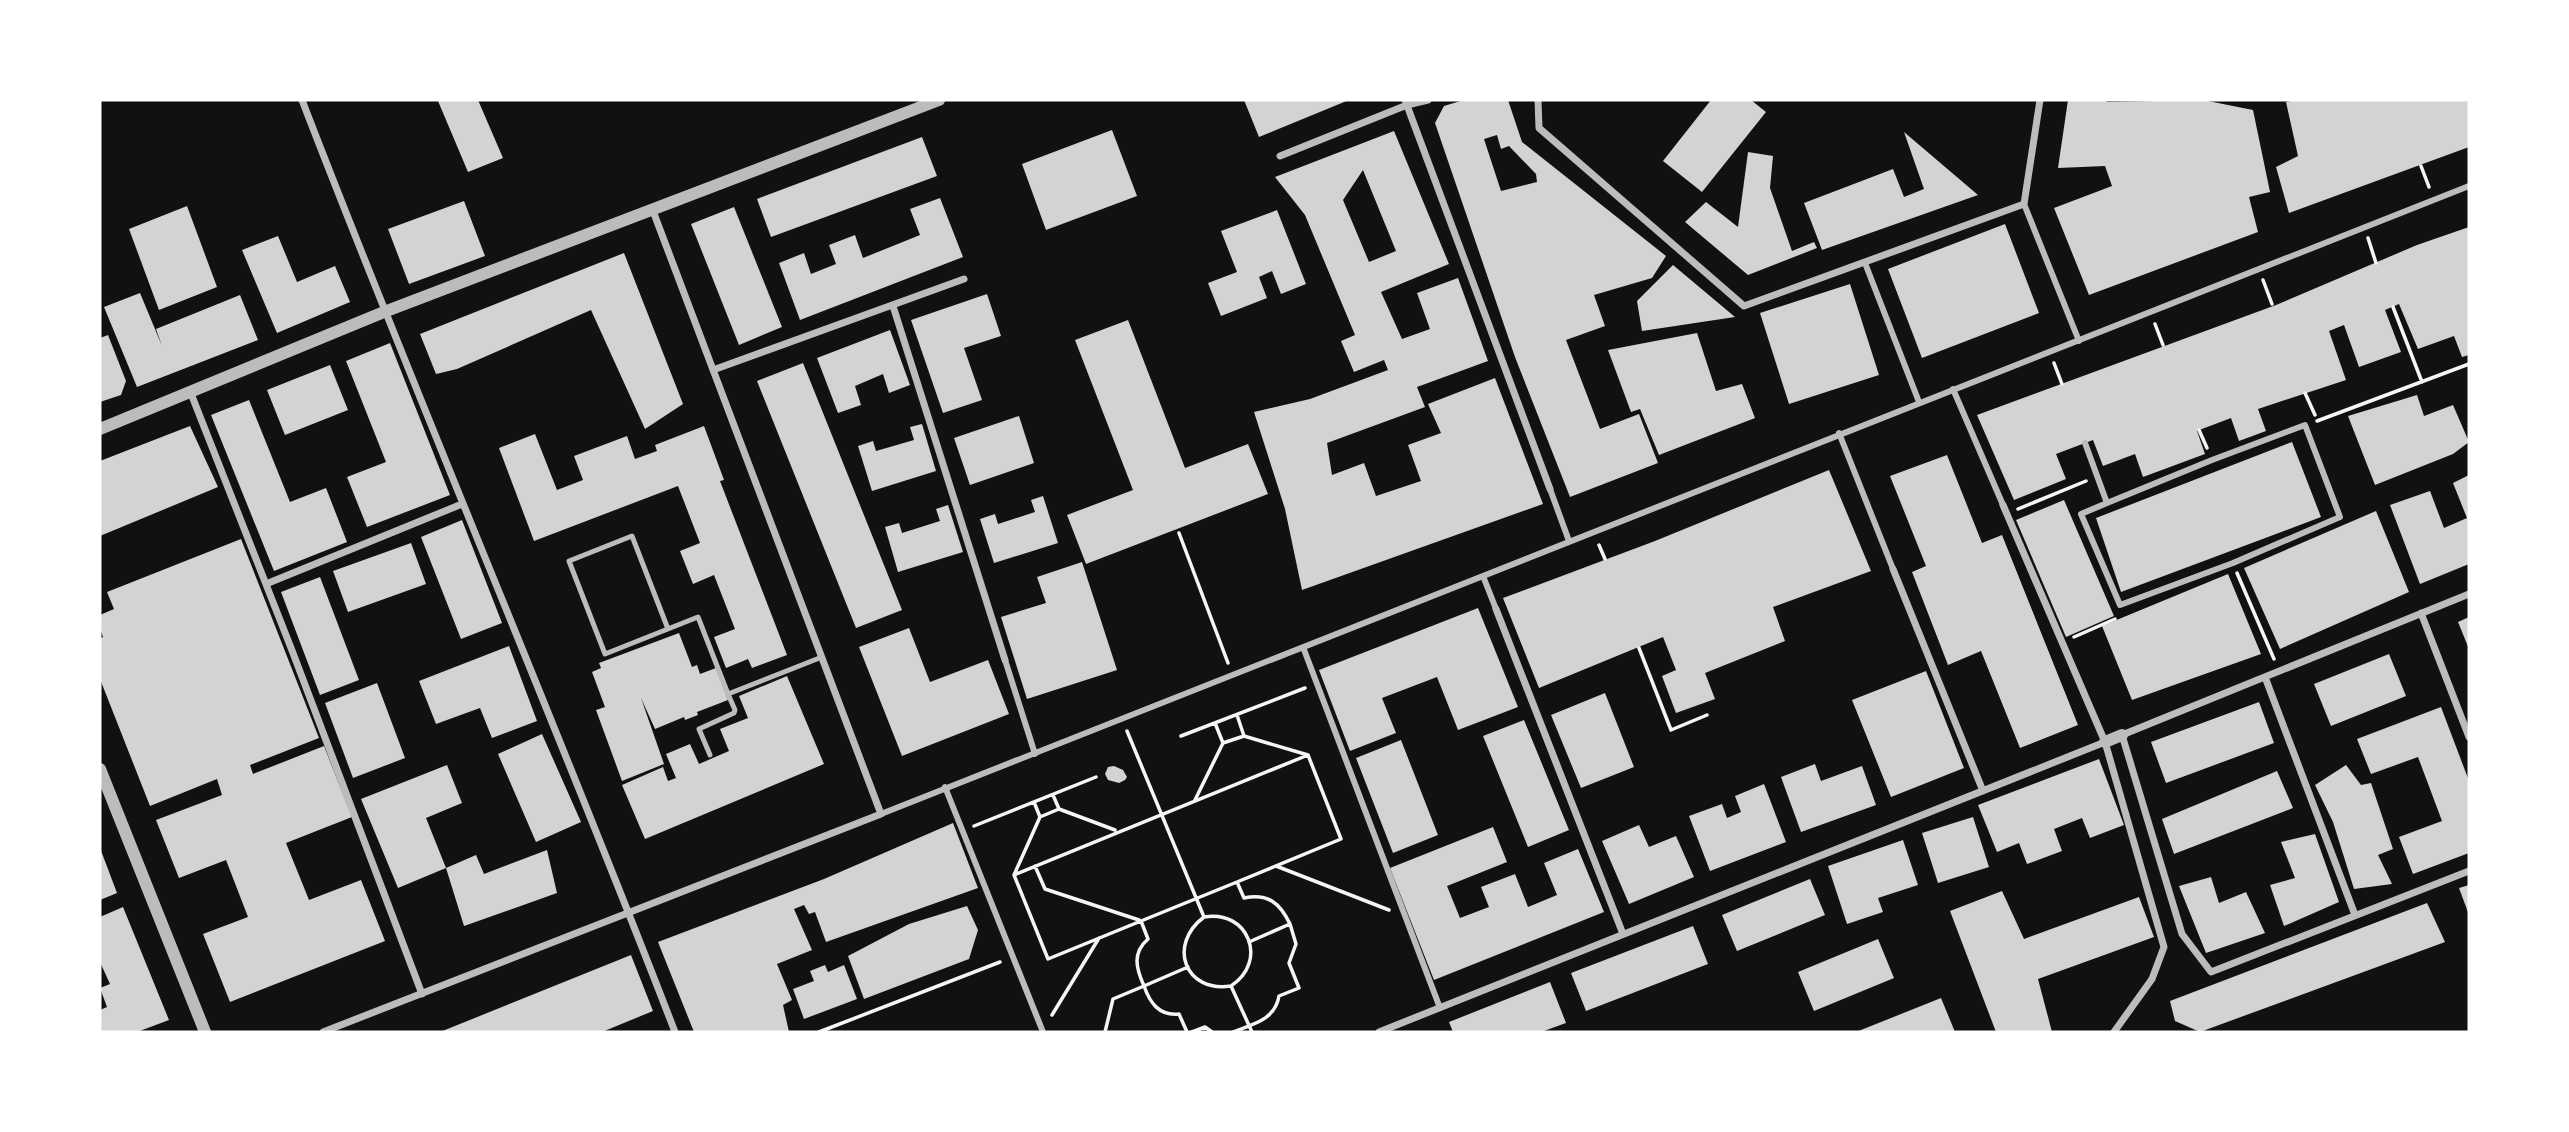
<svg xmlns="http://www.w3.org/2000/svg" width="2569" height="1132" viewBox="0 0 2569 1132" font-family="'Noto Serif',serif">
<rect width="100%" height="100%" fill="#111"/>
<!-- building -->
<path fill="#d3d3d3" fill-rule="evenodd" d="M440,100h38l25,58 -35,14 -30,-71z
M1244,100h105l-90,37z
M1464,100h44l14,42 144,114 -14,22 -58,17 11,31 -39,14 34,89 39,-15 19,49 -88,34 -55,-140 -80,-234 9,-17zM1497,135l4,14 8,-3 27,28 1,8 -36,9 -17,-52z
M1711,100h40l15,12 -64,80 -39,-31z
M2068,100h38l1,2 96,-2 50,10 17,82 -21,5 9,35 -169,63 -35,-87 58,-22 -7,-20 -47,2z
M2295,100h174v47l-180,66 -13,-46 22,-11 -12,-54z
M1112,130l25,66 -91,34 -24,-66z
M1394,131l55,133 -68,28 21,47 28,-10 -13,-36 41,-15 30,83 -71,26 8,20 -98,36 5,32 32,-12 12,33 45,-15 -13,-36 33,-12 -13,-29 67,-26 48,126 -241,86 -17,-81 -31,-97 56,-13 78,-29 -4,-10 -30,12 -13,-31 14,-6 -50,-120 -30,-38zM1363,170l33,81 -27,11 -26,-62z
M1904,132l74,63 -156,55 -18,-47 89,-34 11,28 20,-8z
M922,137l15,39 -166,61 -14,-38z
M1748,152l25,4 -3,32 22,63 22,-9 3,6 -69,27 -63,-53 21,-20 32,25z
M940,198l23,59 -163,63 -21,-57 25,-10 7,21 25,-10 -7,-19 26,-10 8,23 57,-23 -10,-26z
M464,201l21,55 -76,28 -21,-55z
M187,206l30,81 -58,23 -30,-81z
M734,207l48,120 -43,18 -48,-121z
M1277,210l29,74 -25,10 -9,-23 -13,6 8,21 -46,18 -13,-33 29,-11 -16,-41z
M2005,224l34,89 -117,45 -34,-89z
M2469,227v128l-7,2 -8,-21 -36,13 -19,-45 -14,6 16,42 -42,15 -15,-42 -15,6 17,49 -88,29 8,22 -27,10 -8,-23 -29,11 -5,2 8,23 -62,23 -8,-23 -32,12 -10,-26 -37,14 10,25 -52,21 -37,-85 299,-110 141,-60z
M278,236l19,46 38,-16 15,36 -73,31 -35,-83z
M624,253l59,151 -38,25 -54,-119 -134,59 -21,5 -16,-40z
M1673,265l62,52 -93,14 -5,-30z
M1850,284l29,91 -90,29 -29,-91z
M140,293l22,53 -6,-17 84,-34 18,45 -121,47 -33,-80z
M987,294l14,42 -37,12 18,52 -39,13 -32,-93z
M1128,320l57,148 63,-24 20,50 -182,70 -19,-49 66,-25 -58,-150z
M890,330l20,55 -21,8 -6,-19 -28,12 6,19 -23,8 -21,-55z
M1697,333l19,58 26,-7 13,34 -96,37 -19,-46 -9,3 -23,-62z
M108,335l18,46 -5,14 -21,7v-64z
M390,343l60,152 -83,32 -20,-50 39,-15 -40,-101z
M803,363l99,247 -46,18 -99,-247z
M330,365l18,45 -63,25 -18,-45z
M2417,395l7,21 29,-11 16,37 -16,12 -78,31 -27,-69z
M249,400l41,102 36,-14 21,54 -73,29 -63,-156z
M1019,416l15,47 -64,22 -16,-47z
M922,424l14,47 -64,20 -14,-45 15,-5 3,10 38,-11 -4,-13z
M190,426l28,61 -118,49v-75z
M704,426l20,54 -4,1 67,174 -35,13 -4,-9 -22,9 -12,-31 21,-8 -21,-54 -21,9 -13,-33 20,-8 -22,-57 -144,55 -35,-93 36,-14 22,56 26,-10 -9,-24 53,-20 8,23 22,-8 -2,-6z
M2292,442l29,75 -200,75 -25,-74z
M1947,455l35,88 20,-8 76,190 -58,23 -39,-97 -33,14 -36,-93 14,-6 -36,-90z
M1829,470l42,101 -98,36 12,34 -80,32 10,26 -39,14 -14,-37 14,-6 -13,-33 -124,51 -36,-90 152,-57z
M2469,475v89l-49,20 -30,-79 40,-14 14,37 23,-10 -14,-35z
M1043,496l15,47 -64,20 -14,-44 15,-5 3,10 37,-12 -4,-12z
M2064,500l50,116 -48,21 -50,-117z
M948,505l15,47 -65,20 -13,-45 14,-4 3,10 38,-12 -4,-12z
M2376,511l33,81 -129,57 -36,-81z
M462,520l40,103 -41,16 -40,-102z
M241,539l78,199 -69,27 3,9 71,-28 28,71 -66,26 23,57 52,-20 24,61 -155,61 -27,-68 45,-17 -22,-57 -47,18 -23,-58 66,-25 -5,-16 -67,27 -50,-127v-40l3,-2 -3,-9v-13l14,-6 -7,-17z
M411,543l15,41 -78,28 -15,-41z
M1082,562l35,108 -90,29 -26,-82 45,-14 -9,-26z
M2228,574l33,80 -129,46 -30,-74z
M320,577l39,103 -39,15 -39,-103z
M1478,608l40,99 -60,23 -21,-53 -55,21 14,35 -46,18 -31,-81z
M2469,617v32l-11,-27z
M909,628l21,54 58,-22 21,54 -107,42 -43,-109z
M679,633l13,34 5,-2 3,9 16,-6 12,32 -31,12 1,3 -13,5 -1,-3 -29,12 -14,-31 23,66 -42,17 -26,-71 9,-3 -13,-35 9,-4 -2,-5z
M509,646l28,75 -45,17 -12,-30 -44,16 -17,-43z
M2389,654l17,42 -75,30 -17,-42z
M1926,671l38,97 -73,29 -39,-97z
M787,676l37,88 -179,75 -23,-54 41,-18 5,14 8,-3 -10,-24 24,-10 9,20 30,-13 -9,-22 28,-11 -9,-22z
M377,683l28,75 -52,20 -28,-75z
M1605,693l29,74 -53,21 -30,-73z
M2259,702l15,41 -108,40 -15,-41z
M2441,707l28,74v72l-56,21 -14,-37 43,-16 -24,-64 -47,17 -14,-35z
M1524,720l45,110 -41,17 -45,-111z
M542,734l39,88 -45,20 -38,-88z
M1401,740l37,95 -45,18 -37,-95z
M2099,759l25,66 -34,13 -8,-20 -28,11 8,22 -35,13 -8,-21 -22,9 -19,-47z
M1815,764l6,17 41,-15 14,39 -75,27 -20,-55z
M447,765l15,38 -36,15 20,50 -48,20 -37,-89z
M2346,765l15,20 10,-2 22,66 -15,6 14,29 -38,5 -21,-67 -18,-37z
M1114,766l9,4 4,7 -2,3 -6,3 -11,-3 -3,-6 3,-7z
M2277,771l16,37 -119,46 -12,-35z
M1764,784l22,58 -76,29 -21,-55 33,-12 5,14 14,-6 -6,-16z
M1973,817l16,50 -51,16 -16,-50z
M953,823l25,65 -152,54 -11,-30 -6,2 -5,-9 -10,4 18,41 -35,14 15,36 -9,5 6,27h-95l-36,-90 166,-63z
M1639,825l10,22 27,-11 18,41 -65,27 -27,-63z
M1493,827l14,35 -60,24 13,32 29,-11 -8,-20 34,-13 13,33 29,-12 -13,-32 34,-14 26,63 -170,68 -44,-112z
M2315,834l24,68 -55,24 -14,-41 25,-7 -14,-36z
M1903,840l15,45 -40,13 5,14 -36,12 -19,-58z
M100,848l17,45 -17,7z
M547,850l10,43 -93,33 -18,-58 30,-13 8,19z
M2211,877l8,26 27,-11 19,41 -59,20 -27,-67z
M1810,879l15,36 -88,36 -15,-36z
M2469,885v30l-10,-27z
M2002,891l22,48 115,-42 15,40 -116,42 14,53h-56l-46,-121z
M2427,903l18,39 -245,90 -25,-11 -5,-20z
M967,906l11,24 -9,29 -105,40 -16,-43 61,-32z
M123,907l46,113 -32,12h-37v-22l7,-3 -7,-19 10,-4 -10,-22v-45z
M1693,926l15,38 -122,47 -15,-38z
M1878,939l16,39 -80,33 -16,-39z
M631,955l22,56 -51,21h-162z
M825,965l3,7 16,-7 13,34 -53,20 -11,-30 21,-8 -4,-10z
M1550,982l16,41 -25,9h-88l-4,-10z
M1941,998l14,34h-99z"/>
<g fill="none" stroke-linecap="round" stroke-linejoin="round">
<!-- path -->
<path stroke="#f5f5f5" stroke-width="3.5" d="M2421,166l8,21
M2368,238l8,25
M2263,280l9,24
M2393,307l29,75
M2155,324l8,21
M2054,363l8,21
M2305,393l10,22
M2317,421l152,-57
M2199,430l8,18
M2018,509l68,-28
M1179,533l49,130
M1599,545l6,14
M2237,573l37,86
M2074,637l41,-18
M1639,648l32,82 36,-15
M1237,715l7,21
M1215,723l8,20
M1127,731l77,186c44,-8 65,44 27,69l21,46
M1181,736l124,-48
M1053,795l6,14
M1034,802l6,15
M974,826l122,-49
M1115,830l-56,-21 -19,8 -26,58 34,84 93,-38
M1035,866l10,23 94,31
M1276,866l113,44
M1014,875l294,-120 -64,-19 -21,7 -28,57
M1237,882l104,-43 -33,-84
M1204,917c-37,28 -19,76 27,69
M1052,1015l47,-77
M819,1032l181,-70
M1105,1032l8,-33 31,-13c-8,-18 -12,-33 4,-47l-7,-18 96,-39 7,16c24,-5 36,5 46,26
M1187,1032l-8,-18c-20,2 -29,-11 -35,-28l44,-19
M1192,1032l13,-5 7,5
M1233,1032c20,-8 42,-12 46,-36l20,-8 -10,-25 7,-19 -6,-20 -41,18"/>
<!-- service -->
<path stroke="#bcbcbc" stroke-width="5" d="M668,629l-36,-93 -63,25 36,93 93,-37 30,77 94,-37
M710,755l-11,-26 35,-16 1,-3 -7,-16"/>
<!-- pedestrian -->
<path stroke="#bcbcbc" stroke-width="6" d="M2024,204l55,137
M1865,263l54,139
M1953,389l50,116
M1839,433l54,136
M2085,443l22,60 105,-43 93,-35 35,92 -107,46 -113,42 -39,-91 26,-11
M1550,489l19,52
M1483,576l13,33
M1303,647l137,361
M1005,660l30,94
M945,787l98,245
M881,814l1588,-628"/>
<!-- minor -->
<path stroke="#bcbcbc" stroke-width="7" d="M302,100c120,312 253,620 373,932
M1405,100l145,389
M1538,100l1,28 205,178 280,-102 16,-104
M1280,156l127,-51 21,-5
M893,306l112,354
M713,370l251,-91
M190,391l103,262 129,341
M2003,505l102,237 59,205 -12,32 -38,53
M1893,569l90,222
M266,584l196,-80
M2469,594l-347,141 60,199 29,38 258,-101
M1496,609l127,325
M2421,613l48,124
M2265,677l90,238
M323,1032l558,-218 -228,-603
M1379,1032l726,-290"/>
<!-- tertiary -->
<path stroke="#bcbcbc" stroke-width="12" d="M100,429l284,-117 555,-212
M2105,742l17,-7
M100,769l105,263"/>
</g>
<!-- border -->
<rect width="2569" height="1132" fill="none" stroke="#ffffff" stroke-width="203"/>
</svg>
